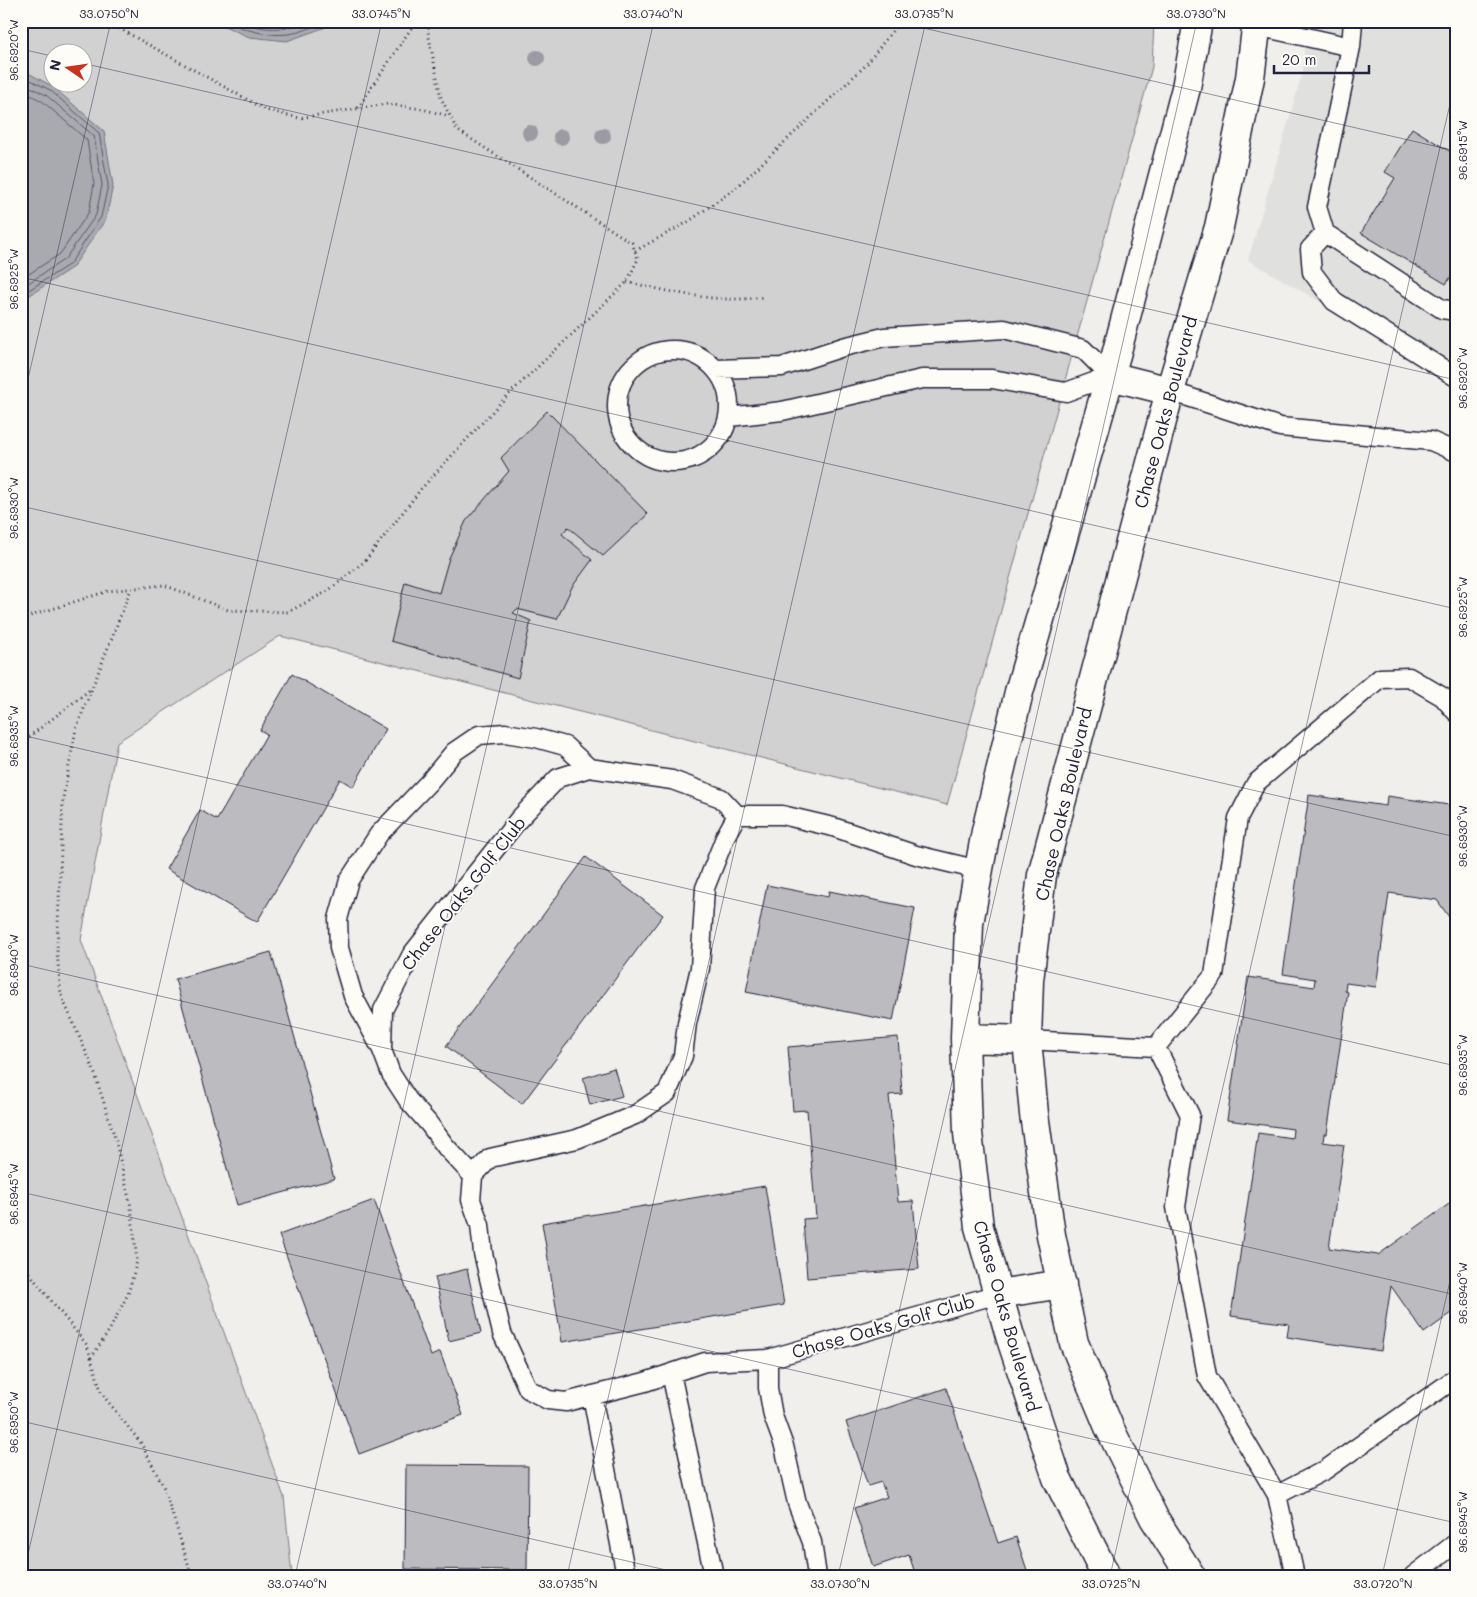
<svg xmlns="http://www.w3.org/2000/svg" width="1477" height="1597" viewBox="0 0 1477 1597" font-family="Mali,sans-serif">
<rect width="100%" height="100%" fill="#f0efec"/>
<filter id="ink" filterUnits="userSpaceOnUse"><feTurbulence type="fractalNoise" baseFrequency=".02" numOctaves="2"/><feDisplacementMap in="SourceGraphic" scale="10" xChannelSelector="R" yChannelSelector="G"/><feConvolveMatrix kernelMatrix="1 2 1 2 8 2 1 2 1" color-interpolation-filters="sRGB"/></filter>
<g filter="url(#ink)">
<!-- built -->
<path fill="#e0e0df" d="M1306,21h150v360l-208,-121 55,-189z"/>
<!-- green -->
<path fill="#d2d1d1" stroke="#7a7a86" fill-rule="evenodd" d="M21,21h1133l-2,46 -205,738 -667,-169 -163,106 -36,198 203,557 8,79h-271zM52,52h30v30h-30z"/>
<!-- water -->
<path fill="#a9a9b0" stroke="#737381" d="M213,21h116l-3,6 -39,14 -38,-4z
M21,69l31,17 52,45 9,54 -7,34 -33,48 -52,34z"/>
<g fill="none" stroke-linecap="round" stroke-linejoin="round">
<!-- shore -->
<path stroke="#58586a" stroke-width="1" d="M225,21c34,15 66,21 98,0
M241,21c24,11 43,9 67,0
M21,75l29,15 49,43 9,52 -7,32 -31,47 -49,31
M21,82l25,13 48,41 8,49 -6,30 -31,44 -44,29
M21,90l21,11 45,39 7,44 -5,28 -29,42 -39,25"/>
</g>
<!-- building -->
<path fill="#bcbcc0" stroke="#22223b" d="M1412,128l42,26 2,-4v119l-10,15 -85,-51 34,-55 -10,-6z
M547,411l101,103 -45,42 -35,-29 -6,7 30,26 -20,27 -15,32 -40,-10 -4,4 18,8 -13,57 -127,-37 14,-59 34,11 10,-35 17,-37 43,-50 -8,-13z
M292,674l94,55 -33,58 -13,-8 -83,143 -91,-53 34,-59 17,10 50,-86 -7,-4z
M1309,795l77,11 1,-10 69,10v121l-19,-27 -48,-7 -13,94 -30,-4 -1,8 3,1 -21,142h-3l-1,8 21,3 -15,103 49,7 78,-56v111l-32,23 -33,-47 -10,65 -94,-14 2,-13 -58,-8 27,-183 34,5 1,-9 -66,-9 21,-143 66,10 1,-8 -32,-5z
M586,857l77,58 -141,189 -76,-58z
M767,885l61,12 1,-6 86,17 -22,113 -147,-29z
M271,952l63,227 -97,26 -62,-226z
M898,1037l4,57 -13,1 9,107 15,-1 6,68 -112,9 -4,-59 13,-1 -9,-108 -14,1 -5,-64z
M614,1068l8,28 -32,9 -7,-27z
M765,1186l19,119 -222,37 -20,-119z
M374,1200l57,156 9,-4 23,63 -104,39 -80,-219z
M467,1269l14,64 -32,8 -14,-64z
M946,1388l52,155 18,-6 13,39h-113l-7,-21 -36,12 -19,-59 33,-11 -6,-15 -13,4 -22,-64z
M406,1465l122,1 -1,104 -122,-1z"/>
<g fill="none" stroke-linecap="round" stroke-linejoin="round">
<defs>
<path id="lane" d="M1353,21l-2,26 -34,160 8,26 117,76 14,2
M1257,26l94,21
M1325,233l-15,16 2,23 22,29 122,76
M617 406a56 56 0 1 1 112 0a56 56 0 1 1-112 0Z
M716,369l66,-2 61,-20 41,-10 120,-8 79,20 27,27 -44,16 -74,-13h-70l-140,32 -53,6
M1170,391l110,36 151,14 25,11
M737,815l-16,-17 -49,-18 -83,-12 -24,-22 -29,-8 -31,-5 -26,2 -25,17 -25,30 -50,52 -30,46 -11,39 1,29 14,48 29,54 9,24 17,26 21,24 17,23 27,29 -2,24 9,25 3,28 19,80 26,56 20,11 18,2 79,-20 60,-20 63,-3 230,-65
M1027,1040l129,7 34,68 -14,92 31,169 70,119 18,81
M1156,1047l58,-72 24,-157 18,-35 124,-105 29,-1 34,20 13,15
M382,1050l1,-40 29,-56 107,-135 39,-41 31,-10
M473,1176l17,-18 87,-19 58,-24 32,-22 16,-37 4,-33 13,-55 5,-80 21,-53 11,-20h45l51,12 83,28 63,15
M768,1359v29l5,28 11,30 13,57 15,39 5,34
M671,1373l43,203
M592,1395l34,181
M1277,1495l48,-25 131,-92
M1413,1576l43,-33"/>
<path id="secondary" d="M1110,376l60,15
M965,1038l62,2
M998,1294l64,-10
M1106,1576l-49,-98 -47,-142 -31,-109 -11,-94 -3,-95 4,-115 17,-92 33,-139 97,-337 70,-267 12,-67
M1191,1576l-37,-58 -45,-91 -35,-84 -23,-108 -17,-121 -7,-74 2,-60 13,-105 128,-484 49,-164 31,-149 7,-57"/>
</defs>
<!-- lane casing -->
<use href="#lane" stroke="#22223b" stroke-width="21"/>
<!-- secondary casing -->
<use href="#secondary" stroke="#22223b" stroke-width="31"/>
<!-- path -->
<path stroke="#22223b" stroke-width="3" stroke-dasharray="1 4" stroke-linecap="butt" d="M106,21l160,89 33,8 88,-14 35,5 27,7
M358,108l58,-87
M635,251l53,-29 49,-35 129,-122 34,-44
M627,282c45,10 91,22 137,15
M21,619l87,-28 56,-6 64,25 60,2 40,-21 37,-30 56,-72 83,-90 123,-117 11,-23 -6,-16 -175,-113 -16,-32 -13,-66 2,-11
M21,743l70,-54
M21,1255l5,12 10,15 51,63 15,49 39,49 23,45 28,88
M91,1358l18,-27 19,-37 9,-33 -6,-54 -16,-69 -22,-70 -32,-73 -4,-43 6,-154 13,-69 55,-140"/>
<!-- lane -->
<use href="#lane" stroke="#fdfcf7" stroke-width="18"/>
<!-- secondary -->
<use href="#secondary" stroke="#fdfcf7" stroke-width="28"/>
</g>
<!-- trees -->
<g fill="#9c9ba3">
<circle cx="537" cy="58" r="8"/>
<circle cx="530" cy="133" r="8"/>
<circle cx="603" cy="136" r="8"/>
<circle cx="561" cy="137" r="8"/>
</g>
</g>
<!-- ticks -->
<path fill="none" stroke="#22223b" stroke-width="1" stroke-opacity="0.45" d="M893,21l563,130M21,49l31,7M82,63l1374,317M21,277l1435,332M21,409l90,-388M21,506l1435,331M21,735l1435,331M21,964l1435,331M21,1192l1435,331M21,1421l671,155M23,1576l359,-1555M295,1576l359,-1555M567,1576l359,-1555M838,1576l359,-1555M1110,1576l346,-1498M1382,1576l74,-321"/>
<g text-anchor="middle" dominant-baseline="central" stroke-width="4" stroke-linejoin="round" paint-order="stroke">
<!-- street labels -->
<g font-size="18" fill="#22223b" stroke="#fdfcf7">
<text transform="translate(1165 412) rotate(-75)">Chase Oaks Boulevard</text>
<text transform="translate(1063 804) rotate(-77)">Chase Oaks Boulevard</text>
<text transform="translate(463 893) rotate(-52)">Chase Oaks Golf Club</text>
<text transform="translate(1007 1316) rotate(74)">Chase Oaks Boulevard</text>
<text transform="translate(883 1326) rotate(-16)">Chase Oaks Golf Club</text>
</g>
</g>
<!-- margin -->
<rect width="1477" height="1597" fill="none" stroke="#fdfcf7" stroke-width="55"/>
<!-- north arrow -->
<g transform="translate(68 68) rotate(283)"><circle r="24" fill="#fdfcf7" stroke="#a5a5ac"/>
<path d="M0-4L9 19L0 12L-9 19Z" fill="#c8321e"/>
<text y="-8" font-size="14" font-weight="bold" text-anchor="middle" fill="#22223b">N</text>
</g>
<!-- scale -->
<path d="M1274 65v8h95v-8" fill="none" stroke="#22223b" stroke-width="2.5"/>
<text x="1282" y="65" font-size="15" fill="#22223b" stroke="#fdfcf7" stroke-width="4" paint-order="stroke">20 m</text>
<rect x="28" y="28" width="1422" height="1542" fill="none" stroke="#22223b" stroke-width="2"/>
<g font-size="12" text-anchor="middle" fill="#22223b">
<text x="109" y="18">33.0750°N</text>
<text x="381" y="18">33.0745°N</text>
<text x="653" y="18">33.0740°N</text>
<text x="924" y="18">33.0735°N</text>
<text x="1196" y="18">33.0730°N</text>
<text transform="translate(14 50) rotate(-90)" y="4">96.6920°W</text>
<text transform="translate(1463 150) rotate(-90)" y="4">96.6915°W</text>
<text transform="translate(14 279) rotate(-90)" y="4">96.6925°W</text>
<text transform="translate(1463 378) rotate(-90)" y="4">96.6920°W</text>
<text transform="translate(14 508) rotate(-90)" y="4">96.6930°W</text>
<text transform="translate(1463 607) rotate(-90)" y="4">96.6925°W</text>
<text transform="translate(14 736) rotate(-90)" y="4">96.6935°W</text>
<text transform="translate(1463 836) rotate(-90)" y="4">96.6930°W</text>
<text transform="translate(14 965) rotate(-90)" y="4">96.6940°W</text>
<text transform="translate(1463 1065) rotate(-90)" y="4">96.6935°W</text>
<text transform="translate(14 1194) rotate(-90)" y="4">96.6945°W</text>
<text transform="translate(1463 1293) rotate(-90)" y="4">96.6940°W</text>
<text transform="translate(14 1422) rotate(-90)" y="4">96.6950°W</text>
<text transform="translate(1463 1522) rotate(-90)" y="4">96.6945°W</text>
<text x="297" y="1588">33.0740°N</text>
<text x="568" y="1588">33.0735°N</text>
<text x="840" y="1588">33.0730°N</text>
<text x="1111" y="1588">33.0725°N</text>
<text x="1383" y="1588">33.0720°N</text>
</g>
</svg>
